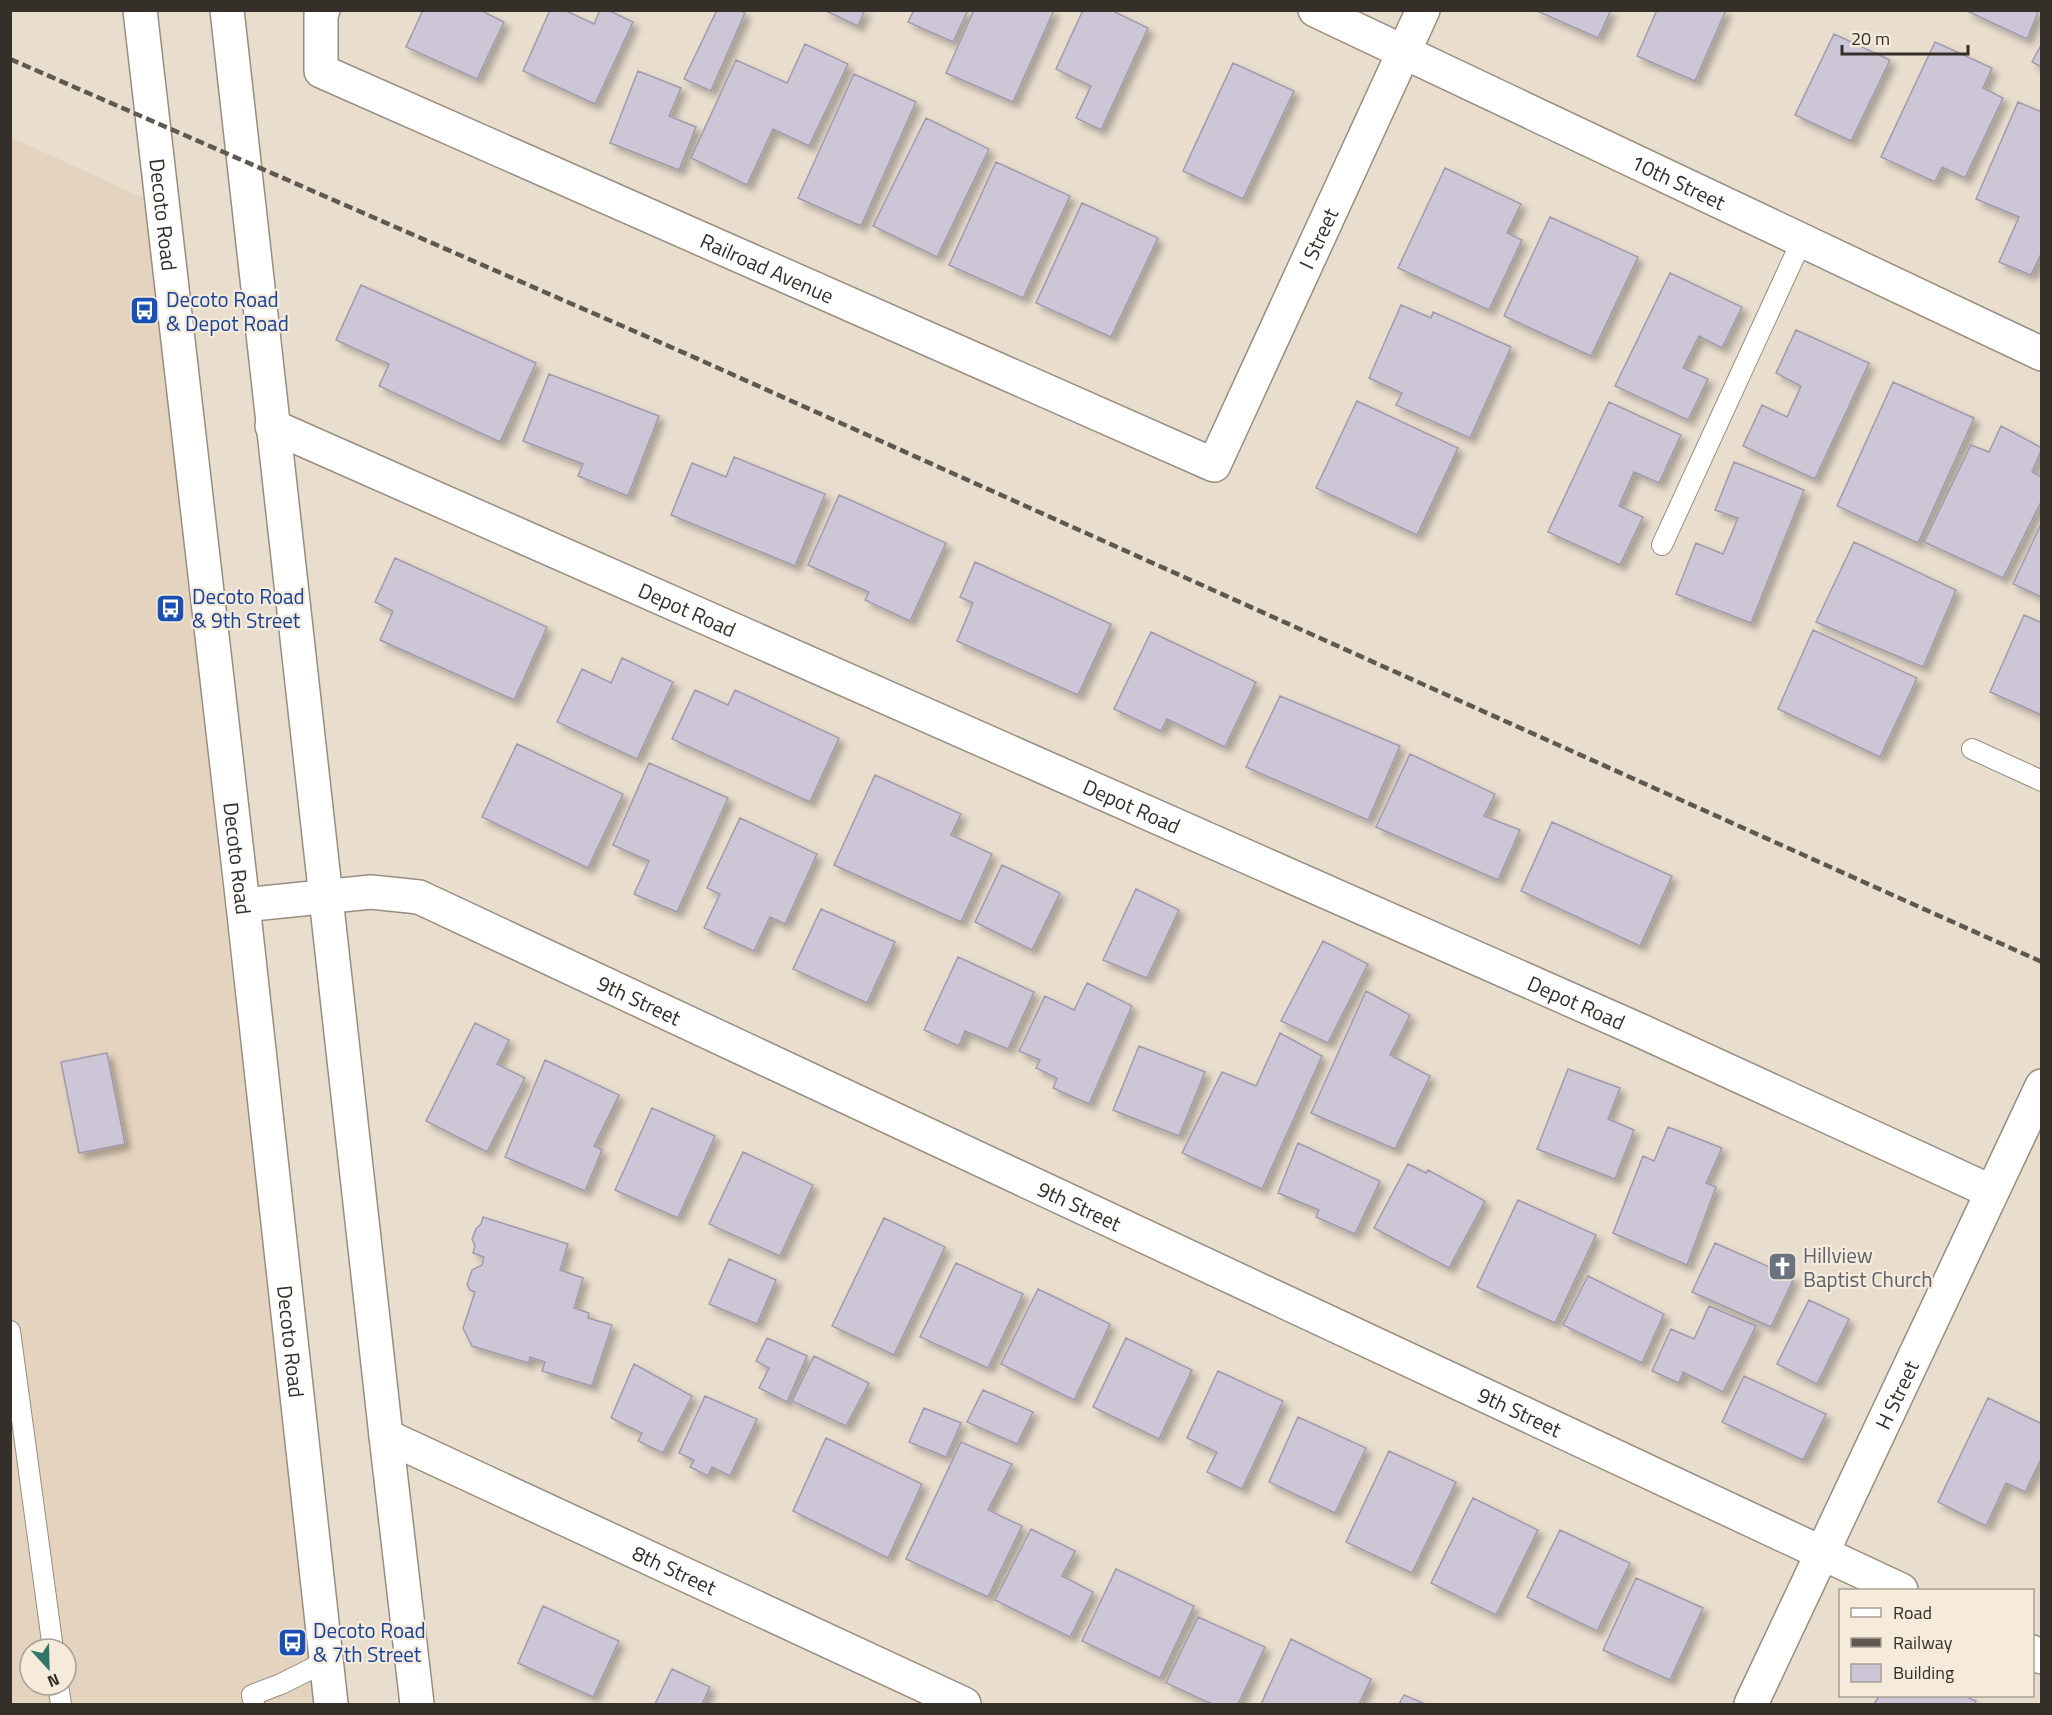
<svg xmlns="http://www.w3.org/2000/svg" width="2052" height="1715" viewBox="0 0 2052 1715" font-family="'Titillium Web',sans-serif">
<defs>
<filter id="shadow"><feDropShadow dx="5.5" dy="5.5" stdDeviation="3" flood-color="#0004"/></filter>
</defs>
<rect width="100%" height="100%" fill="#e9ddce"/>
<!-- built -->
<path fill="#e4d3be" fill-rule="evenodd" d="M11,137l134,62 169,1505h-303zM30,1649h36v36h-36z"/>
<!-- building -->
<path fill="#ccc6d7" stroke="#a19bab" stroke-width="1.5" filter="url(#shadow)" d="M423,10h57l24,12 -27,57 -71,-32z
M550,10h14l30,14 6,-14h8l25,12 -38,82 -72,-33z
M717,10h22l6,3 -34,78 -27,-12z
M824,10h41l-7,16z
M914,10h54l-15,32 -45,-20z
M974,10h80l-41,92 -67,-29z
M1083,10h28l37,18 -47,102 -25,-12 15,-32 -35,-17z
M1535,10h76l-13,28z
M1657,10h69l-31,71 -58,-25z
M1965,10h74l-12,29z
M1834,34l56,26 -39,81 -56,-26z
M1935,42l57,26 -9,20 20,10 -38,80 -23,-11 -7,15 -54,-25z
M2042,43v24l-10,-5z
M805,44l43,20 -39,82 -36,-17 -26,56 -56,-27 45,-98 51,23z
M1233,63l61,28 -51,108 -60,-28z
M638,71l43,17 -12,28 27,11 -17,43 -69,-27z
M854,74l62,28 -55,124 -63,-28z
M2018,102l24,10v140l-11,23 -32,-13 20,-45 -43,-18z
M926,118l63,31 -52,108 -64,-31z
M996,162l74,34 -47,102 -74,-33z
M1445,168l76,36 -14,29 15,7 -33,70 -91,-42z
M1082,203l76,35 -47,99 -75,-34z
M1550,217l88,40 -47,99 -87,-40z
M1670,273l72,34 -20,41 -23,-12 -16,32 25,11 -20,41 -73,-34z
M361,285l175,78 -36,79 -121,-56 10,-22 -53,-24z
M1401,305l30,13 2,-6 78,35 -41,91 -74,-33 6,-12 -33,-15z
M1796,330l73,33 -54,116 -72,-33 19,-41 25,12 14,-31 -25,-13z
M549,374l110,42 -31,80 -50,-20 5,-12 -60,-23z
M1893,382l81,36 -56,125 -81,-37z
M1357,401l101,47 -41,87 -101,-47z
M1609,402l72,33 -22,48 -25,-11 -15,34 24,11 -23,48 -72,-33z
M2001,426l41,22 -10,24 10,5v23l-39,78 -79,-36 47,-97 18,7z
M734,457l91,37 -30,72 -124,-51 21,-52 34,14z
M1734,462l70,28 -53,133 -75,-29 20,-51 27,11 15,-36 -23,-8z
M839,495l107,48 -36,78 -45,-21 4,-8 -61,-27z
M2042,522v75l-29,-13z
M1854,542l102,48 -33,77 -107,-45z
M395,558l152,69 -33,73 -134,-60 13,-29 -18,-9z
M975,562l136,62 -33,71 -121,-54 16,-38 -13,-6z
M2024,615l18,8v92l-52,-23z
M1813,630l104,48 -37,79 -102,-48z
M1151,632l105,50 -31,65 -58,-28 -6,12 -47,-22z
M622,658l51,24 -36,77 -80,-37 25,-53 29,14z
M695,690l33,15 7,-15 104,48 -29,64 -138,-63z
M1280,696l120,50 -32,74 -122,-53z
M517,744l106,50 -35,74 -106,-51z
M1410,754l85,40 -11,22 36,14 -22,50 -122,-53z
M649,763l79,35 -51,114 -43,-18 15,-33 -36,-16z
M875,775l86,39 -10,21 41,19 -31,68 -127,-57z
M740,818l77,36 -32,70 -15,-7 -16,34 -50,-23 16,-34 -13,-6z
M1552,822l120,54 -32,70 -119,-55z
M1002,865l58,28 -28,57 -57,-28z
M1136,889l43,21 -32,68 -44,-18z
M821,909l74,33 -28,61 -74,-34z
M1323,941l45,23 -40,79 -47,-22z
M958,957l76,35 -26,57 -43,-18 -6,15 -35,-16z
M1087,983l45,23 -43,98 -36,-16 4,-10 -21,-10 4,-8 -21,-9 26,-55 29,14z
M1366,991l44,24 -20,40 40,21 -35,73 -84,-36z
M475,1023l34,17 -12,24 28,14 -38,74 -61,-31z
M1280,1033l42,23 -60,133 -80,-36 40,-81 34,14z
M1139,1046l66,26 -26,64 -66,-26z
M107,1053l18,91 -46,9 -18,-91z
M545,1060l74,35 -25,51 8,4 -17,41 -80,-34z
M1568,1069l52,19 -12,31 26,11 -19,49 -78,-30z
M652,1108l63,28 -37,82 -63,-28z
M1668,1127l54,21 -16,35 10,4 -29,78 -74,-32 30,-77 11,5z
M1298,1143l82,38 -25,53 -39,-17 3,-7 -41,-17z
M743,1152l70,33 -33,71 -71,-32z
M1408,1164l18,9 2,-3 57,31 -36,67 -75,-40z
M1518,1200l78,35 -41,88 -78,-36z
M483,1217l85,27 -8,26 23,8 -9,30 15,5 -1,5 24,7 -20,61 -50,-15 3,-9 -15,-5 -1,6 -57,-17 -9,-18 12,-36 -5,-2 -3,-5 5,-15 10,-5 2,-8 -11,-4 2,-7 -3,-7 4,-10 5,-5z
M884,1218l61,29 -51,108 -62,-29z
M1715,1243l79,35 -23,49 -79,-35z
M729,1259l47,21 -19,44 -48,-20z
M956,1263l67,31 -35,74 -68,-31z
M1588,1276l76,38 -22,49 -79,-38z
M1038,1289l72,35 -36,76 -73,-36z
M1809,1300l40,19 -32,65 -40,-20z
M1709,1306l47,20 -33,66 -40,-20 -4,11 -27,-12 19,-42 23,10z
M767,1338l40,18 -20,46 -28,-14 10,-20 -13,-7z
M1126,1338l66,32 -33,69 -66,-32z
M814,1356l55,27 -23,43 -54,-25z
M634,1364l58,32 -29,57 -25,-12 4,-8 -31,-15z
M1218,1371l65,30 -41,88 -35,-17 10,-20 -30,-14z
M1744,1376l82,38 -23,46 -81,-38z
M983,1390l50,22 -16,32 -50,-22z
M705,1396l52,23 -27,57 -18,-9 -4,9 -18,-9 4,-7 -15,-7z
M1988,1398l54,26v33l-17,35 -19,-9 -20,43 -48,-24z
M924,1408l37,15 -15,34 -37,-15z
M1298,1417l68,31 -31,65 -66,-31z
M826,1438l96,46 -34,74 -95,-47z
M961,1442l51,22 -24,46 34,16 -34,71 -82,-38z
M1389,1451l67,31 -44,91 -66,-31z
M1473,1498l65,32 -42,85 -65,-32z
M1031,1529l44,22 -13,25 31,16 -23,45 -75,-37z
M1560,1530l70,33 -33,68 -70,-34z
M1116,1569l78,37 -34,72 -78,-37z
M1636,1578l67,30 -33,72 -67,-30z
M543,1606l76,35 -26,56 -75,-34z
M1198,1617l67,30 -27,57h-26l-46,-21z
M1291,1639l80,40 -12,25h-98z
M672,1669l38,18 -8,17h-47z
M1404,1695l21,9h-26z
M1879,1696h86l11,5 -1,3h-101z"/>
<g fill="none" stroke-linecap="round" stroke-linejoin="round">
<defs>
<path id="lane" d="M1662,545l140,-305
M1972,749l70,32
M10,1331l43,318
M58,1685l3,19
M254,1704l-2,-9 29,-11 46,-23"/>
<g id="street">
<path id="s1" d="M323,10l-2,5v56l893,394 209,-455"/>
<path id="s2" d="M1315,10l727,344"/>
<path id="s3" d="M272,426l1367,604 351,161"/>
<path id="s4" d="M243,905l128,-13 48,5 1482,693"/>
<path id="s5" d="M386,1436l578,268"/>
<path d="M2032,1652l10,5"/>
<path id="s6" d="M1751,1704l291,-618"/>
</g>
<g id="primary">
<path id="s7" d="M140,10l103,895 88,799"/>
<path d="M227,10l159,1426 31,268"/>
</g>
</defs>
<!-- lane casing -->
<use href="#lane" stroke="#988d7f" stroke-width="22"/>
<!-- street casing -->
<use href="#street" stroke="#988d7f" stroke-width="36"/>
<!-- primary casing -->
<use href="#primary" stroke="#988d7f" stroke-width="36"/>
<!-- lane -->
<use href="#lane" stroke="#fff" stroke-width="20"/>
<!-- street -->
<use href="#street" stroke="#fff" stroke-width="33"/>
<!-- primary -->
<use href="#primary" stroke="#fff" stroke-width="33"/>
<!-- rail -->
<path stroke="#5f5850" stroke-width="4.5" stroke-dasharray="9 4.5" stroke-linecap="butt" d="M10,59l679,296 1353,607"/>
</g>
<!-- icons -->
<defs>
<symbol id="bus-square" viewBox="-11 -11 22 22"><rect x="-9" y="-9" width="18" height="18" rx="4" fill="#1a4fb4" stroke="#f6eadb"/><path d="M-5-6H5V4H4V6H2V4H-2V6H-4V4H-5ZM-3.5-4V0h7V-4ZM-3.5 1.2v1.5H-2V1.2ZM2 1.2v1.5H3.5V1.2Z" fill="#fff"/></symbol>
<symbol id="church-square" viewBox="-11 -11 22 22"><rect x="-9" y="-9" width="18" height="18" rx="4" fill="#6b7280" stroke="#f6eadb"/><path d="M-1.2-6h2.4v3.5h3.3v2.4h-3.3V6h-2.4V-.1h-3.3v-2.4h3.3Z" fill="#fff"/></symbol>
</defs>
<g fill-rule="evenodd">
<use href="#bus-square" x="128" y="294" width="33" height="33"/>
<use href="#bus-square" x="154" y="592" width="33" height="33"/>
<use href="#church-square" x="1766" y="1250" width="33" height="33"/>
<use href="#bus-square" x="276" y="1626" width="33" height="33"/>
</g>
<g text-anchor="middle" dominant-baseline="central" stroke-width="4.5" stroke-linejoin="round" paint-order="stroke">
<!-- street labels -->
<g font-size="21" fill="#342f29" stroke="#f6eadb">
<text stroke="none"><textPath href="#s2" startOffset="402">10th Street</textPath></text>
<text stroke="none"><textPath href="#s7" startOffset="206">Decoto Road</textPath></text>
<text stroke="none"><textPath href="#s1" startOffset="1287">I Street</textPath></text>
<text stroke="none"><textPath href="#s1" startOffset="549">Railroad Avenue</textPath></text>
<text stroke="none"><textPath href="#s3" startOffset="454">Depot Road</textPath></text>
<text stroke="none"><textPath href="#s3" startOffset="940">Depot Road</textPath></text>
<text stroke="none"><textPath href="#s7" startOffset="854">Decoto Road</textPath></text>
<text stroke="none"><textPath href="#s4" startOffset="420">9th Street</textPath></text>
<text stroke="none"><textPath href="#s3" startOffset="1426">Depot Road</textPath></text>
<text stroke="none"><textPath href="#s4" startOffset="906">9th Street</textPath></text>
<text stroke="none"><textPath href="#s7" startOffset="1340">Decoto Road</textPath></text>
<text stroke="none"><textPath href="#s6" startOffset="342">H Street</textPath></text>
<text stroke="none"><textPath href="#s4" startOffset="1392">9th Street</textPath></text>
<text stroke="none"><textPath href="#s5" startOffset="318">8th Street</textPath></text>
</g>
<!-- transit labels -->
<g font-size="21" fill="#164399" stroke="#f6eadb" text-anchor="start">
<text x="166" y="299">Decoto Road<tspan x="166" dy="24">&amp; Depot Road</tspan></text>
<text x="192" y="596">Decoto Road<tspan x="192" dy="24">&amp; 9th Street</tspan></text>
<text x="313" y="1630">Decoto Road<tspan x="313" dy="24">&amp; 7th Street</tspan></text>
</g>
<!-- worship labels -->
<g font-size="21" fill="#5b616d" stroke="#f6eadb" text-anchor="start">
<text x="1803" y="1255">Hillview<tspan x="1803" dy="24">Baptist Church</tspan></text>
</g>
</g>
<!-- border -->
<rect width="2052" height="1715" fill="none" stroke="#342f29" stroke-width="24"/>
<!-- legend -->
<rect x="1839" y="1589" width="195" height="108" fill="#f6eadb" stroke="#a89f94" stroke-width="1.5"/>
<rect x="1851" y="1608" width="30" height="9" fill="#ffffff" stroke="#a89f94" stroke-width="1.5"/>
<text x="1893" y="1619" font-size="18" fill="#342f29">Road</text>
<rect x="1851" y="1638" width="30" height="9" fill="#5f5850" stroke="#a89f94" stroke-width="1.5"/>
<text x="1893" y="1649" font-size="18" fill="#342f29">Railway</text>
<rect x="1851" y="1664" width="30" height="18" fill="#ccc6d7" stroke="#a89f94" stroke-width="1.5"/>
<text x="1893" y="1679" font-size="18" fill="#342f29">Building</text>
<!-- north arrow -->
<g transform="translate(48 1667) rotate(158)"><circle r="28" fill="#f6eadb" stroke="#a89f94" stroke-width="1.5"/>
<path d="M0-4.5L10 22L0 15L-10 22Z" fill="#317669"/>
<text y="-9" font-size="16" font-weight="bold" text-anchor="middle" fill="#342f29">N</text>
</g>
<!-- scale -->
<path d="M1842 45v9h126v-9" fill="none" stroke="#342f29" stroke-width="3"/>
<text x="1851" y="45" font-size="18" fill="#342f29" stroke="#f6eadb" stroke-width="4.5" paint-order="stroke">20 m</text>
</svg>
